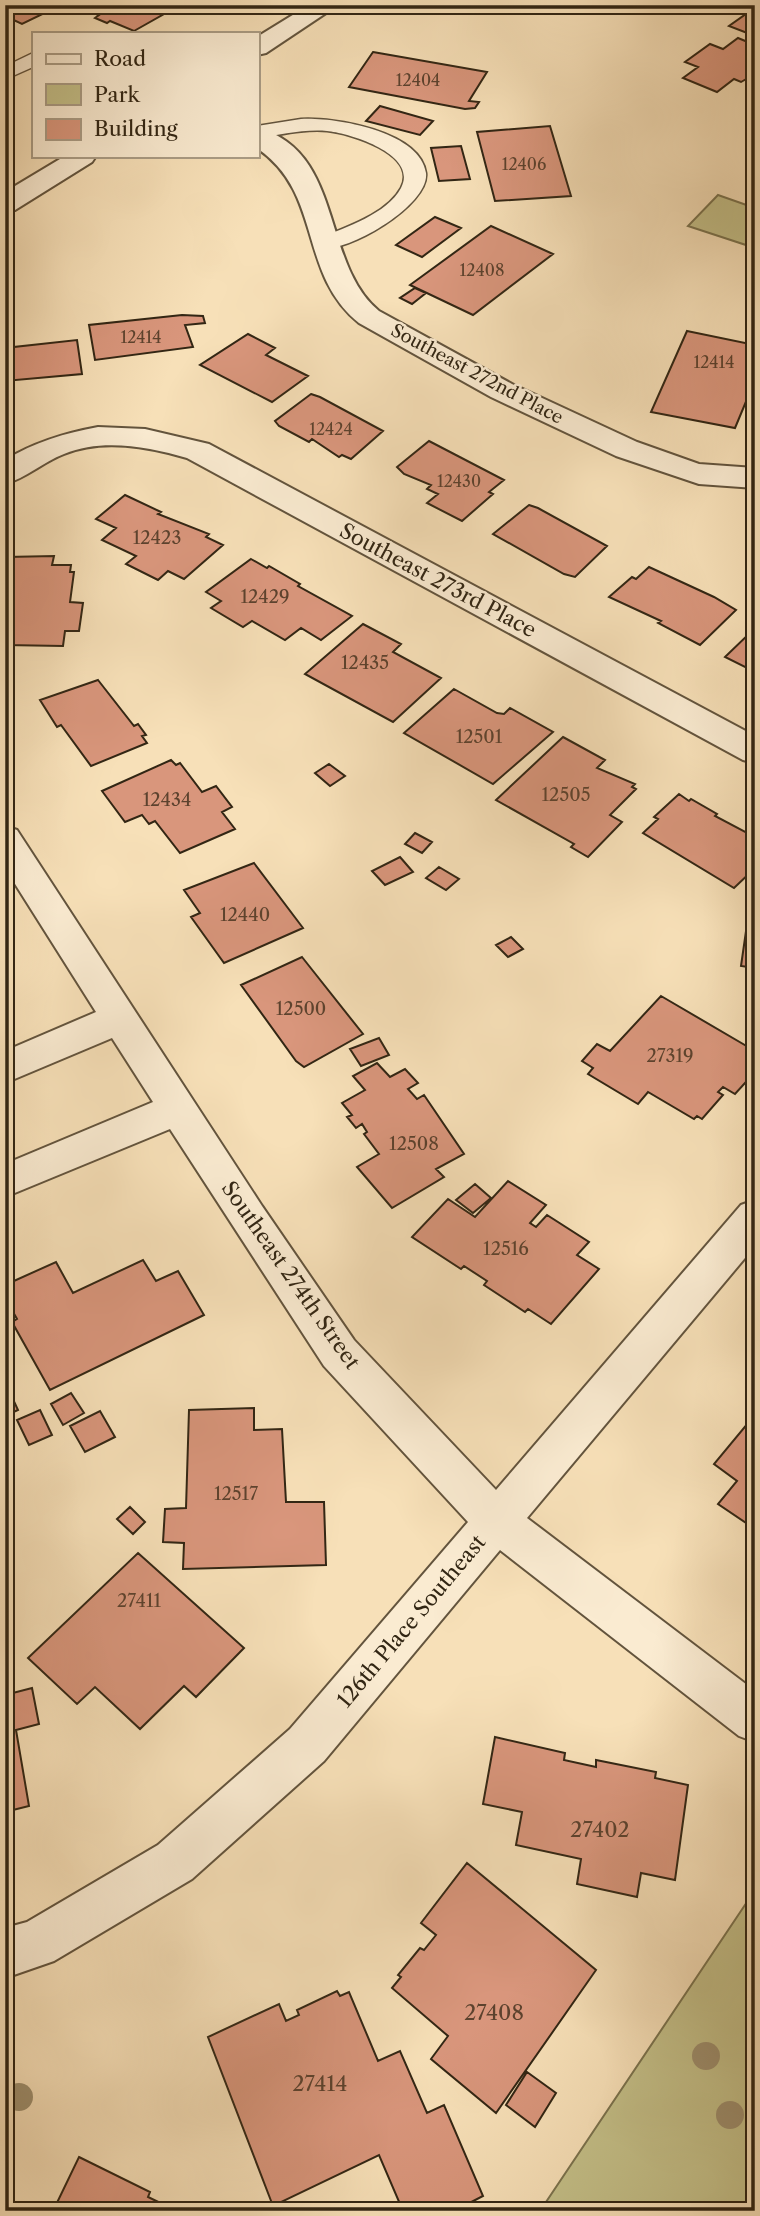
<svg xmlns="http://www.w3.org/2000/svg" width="760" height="2216" viewBox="0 0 760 2216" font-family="'Libre Caslon Text',serif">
<rect width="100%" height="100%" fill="#f7e0b8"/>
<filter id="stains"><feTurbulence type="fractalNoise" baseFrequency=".00286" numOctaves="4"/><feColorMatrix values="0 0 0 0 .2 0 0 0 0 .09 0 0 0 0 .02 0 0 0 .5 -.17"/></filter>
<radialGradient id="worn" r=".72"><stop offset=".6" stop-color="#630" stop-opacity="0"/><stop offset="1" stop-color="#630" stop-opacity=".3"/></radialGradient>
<!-- green -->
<path fill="#c4c089" stroke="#7b734e" stroke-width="2" d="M718,195l37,13v28l-9,9 -58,-19z
M755,1890v321h-215z"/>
<!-- building -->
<path fill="#d9967c" stroke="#322614" stroke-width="2" d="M5,5h56l-39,19 -17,-8z
M72,5h88l11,5 -37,21 -24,-10 -3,2 -12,-5 4,-3z
M755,11v25l-26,-10 17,-12z
M738,38l17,7v29l-14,8 -7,-3 -17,13 -34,-14 15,-11 -13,-5 25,-18 13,5z
M373,52l114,20 -18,29 10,1 -4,6 -10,1 -116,-22z
M380,106l53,15 -13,14 -54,-14z
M550,126l21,70 -76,5 -18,-69z
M461,146l9,33 -31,2 -8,-33z
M435,217l26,11 -39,29 -26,-12z
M491,226l62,28 -80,61 -63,-30z
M415,288l11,5 -14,11 -12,-6z
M182,315l21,1 2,7 -20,2 8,22 -98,13 -6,-35z
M687,331l68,14v35l-20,48 -84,-16z
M248,334l27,14 -9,7 42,21 -36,26 -72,-37z
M77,340l5,34 -77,7v-33z
M311,394l9,3 63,34 -32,28 -9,-4 -3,2 -27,-18 -3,3 -30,-16 -4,-5z
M429,441l75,39 -15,12 4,2 -31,27 -35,-18 11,-9 -11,-5 4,-4 -27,-11 -7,-7z
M125,495l36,17 -3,2 51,20 -3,3 17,8 -39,34 -16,-8 -10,9 -32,-16 10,-8 -34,-16 14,-12 -20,-9z
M529,505l9,3 69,38 -32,31 -11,-3 -71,-40z
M54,556l-2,9h19l-1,7h4l-4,30 13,1 -4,28h-14l-2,15 -58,-1 1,-88z
M251,559l16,9 2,-2 31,18 -2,2 54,30 -31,24 -20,-12 -16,12 -33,-19 -9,6 -32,-19 10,-7 -15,-9z
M649,567l65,30 22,13 -36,35 -42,-22 3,-2 -52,-24 23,-20 4,2z
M363,624l38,20 -8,8 48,26 -48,44 -88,-48z
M755,628v44l-30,-15z
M98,680l36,46 4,-2 8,11 -4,1 5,7 -56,23 -30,-41 -4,2 -17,-27z
M454,689l43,24 7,1 6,-6 43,24 -60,52 -89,-51z
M563,737l42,23 -8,8 38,16 -3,3 4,2 -26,26 12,7 -34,35 -17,-10 3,-3 -78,-44z
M171,760l5,5 4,-2 22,29 14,-6 16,21 -10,5 13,17 -55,24 -25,-32 -6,3 -7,-9 -17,7 -23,-31z
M329,764l16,12 -15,10 -15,-13z
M679,794l10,7 2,-2 26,15 -2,2 40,21v31l-21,20 -91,-55 15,-14 -4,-2z
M415,833l17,9 -10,11 -17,-9z
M400,857l13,15 -28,13 -13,-14z
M254,863l49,65 -79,35 -33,-46 9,-4 -16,-23z
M439,867l20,12 -13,11 -20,-12z
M746,931l9,1v36l-14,-2z
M511,937l12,12 -15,8 -12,-12z
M302,957l61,77 -59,33 -8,-6 -55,-76z
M661,996l94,55v21l-20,22 -12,-7 -5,5 5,3 -21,24 -5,-3 -3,3 -46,-27 -10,12 -50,-30 5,-6 -11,-7 15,-17 13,7z
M379,1038l10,17 -28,11 -11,-17z
M377,1063l13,14 15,-8 13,14 -10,6 9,10 7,-4 40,59 -28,15 8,8 -52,31 -35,-41 22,-13 -15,-20 3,-2 -5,-8 -6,4 -9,-11 5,-2 -10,-12 23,-13 -12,-14z
M508,1181l38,24 -16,18 6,4 11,-12 42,27 -12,13 22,14 -48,55 -23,-15 -3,3 -41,-27 3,-4 -23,-15 -3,3 -49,-32 36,-38 27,18z
M475,1184l16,14 -18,15 -17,-13z
M143,1260l13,21 22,-10 26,44 -154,75 -38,-68 5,-3 -12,-21v-13l51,-23 17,31z
M5,1382l13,28 -13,6z
M71,1393l13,20 -21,12 -12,-21z
M254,1408v22l28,-1 4,73h38l2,63 -143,4 1,-26 -21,-1 2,-33 21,-1 3,-98z
M40,1410l12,25 -23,10 -12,-25z
M100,1411l15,26 -30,15 -15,-26z
M748,1423l7,4v102l-37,-25 19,-23 -23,-17z
M130,1507l15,15 -12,12 -16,-15z
M138,1553l106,95 -48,49 -12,-11 -44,43 -45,-42 -18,17 -49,-46z
M32,1688l7,36 -23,6 13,76 -24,6v-117z
M495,1737l70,16 -1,7 32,7v-7l60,12 -1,6 33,7 -13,95 -34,-7 -4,24 -60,-13 4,-25 -65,-14 6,-33 -39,-8z
M467,1863l129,107 -100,143 -65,-54 17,-23 -56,-48 9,-11 -3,-2 22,-27 4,2 12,-15 -15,-12z
M337,1991l3,5 9,-4 29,69 22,-10 27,62 17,-8 39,91 -29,15h-51l-24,-56 -106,51 -65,-169 71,-33 7,17 13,-6 -2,-5z
M527,2072l29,21 -21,34 -29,-22z
M79,2157l71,35 -2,5 29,14h-124z"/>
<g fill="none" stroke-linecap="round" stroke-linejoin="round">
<defs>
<path id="service" d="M33,53v14l-18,8 -7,-2 -3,-3 3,-5z
M301,119c33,-2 119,12 125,54 4,32 -80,81 -106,75l-3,-5 3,-5c26,-11 67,-24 81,-50 18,-34 -52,-55 -74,-57 -24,-2 -47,4 -70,7v-12z"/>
<path id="minor" d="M257,128c87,22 64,136 122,183l133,73 125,58 62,22 56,4v20l-56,-4 -83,-28 -125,-59 -132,-74c-62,-50 -35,-129 -102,-175z
M98,427l47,2 64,15 546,292v27l-12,-3 -556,-302c-39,-11 -84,-20 -123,-4 -21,8 -38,24 -59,30v-24c30,-18 60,-27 93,-33z
M5,826l12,4 245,376 92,134 142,150 245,-285 14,-5v46l-228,272 228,173v51l-16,-6 -239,-186 -176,211 -132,118 -138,82 -49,17v-50l22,-6 131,-77 132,-116 178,-207 -144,-156 -154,-237 -165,68v-33l148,-62 -41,-64 -107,45v-32l91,-39 -91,-144z"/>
<path id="tertiary" d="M309,5h29l-72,48 -9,2v-18z
M65,156h31l-4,6 -77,48 -10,2v-20z"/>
</defs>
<!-- service casing -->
<use href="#service" stroke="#63543d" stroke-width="3"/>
<!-- minor casing -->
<use href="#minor" stroke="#63543d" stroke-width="4"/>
<!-- tertiary casing -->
<use href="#tertiary" stroke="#63543d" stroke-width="4"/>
<!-- service -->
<use href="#service" fill="#faebd1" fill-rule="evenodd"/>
<!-- minor -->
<use href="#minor" fill="#faebd1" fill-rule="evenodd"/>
<!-- tertiary -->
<use href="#tertiary" fill="#faebd1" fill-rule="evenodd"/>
</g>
<!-- trees -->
<g fill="#9e8f6e">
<circle cx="706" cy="2056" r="14"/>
<circle cx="19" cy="2097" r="14"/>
<circle cx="730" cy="2115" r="14"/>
</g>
<g text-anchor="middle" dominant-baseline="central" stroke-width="5" stroke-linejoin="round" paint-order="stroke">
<!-- far-number labels -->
<g font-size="16" fill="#5c422e">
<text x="418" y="80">12404</text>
<text x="524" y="164">12406</text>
<text x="482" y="270">12408</text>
<text x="141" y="337">12414</text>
<text x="714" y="362">12414</text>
<text x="331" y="429">12424</text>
<text x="459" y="481">12430</text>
</g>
<!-- far-street labels -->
<g font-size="18" fill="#322614" stroke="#faebd1">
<text transform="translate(477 374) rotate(28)">Southeast 272nd Place</text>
</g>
<!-- number labels -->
<g font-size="18" fill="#5c422e">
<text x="157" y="538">12423</text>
<text x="265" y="597">12429</text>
<text x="365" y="663">12435</text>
<text x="479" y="737">12501</text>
<text x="566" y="795">12505</text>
<text x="167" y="800">12434</text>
<text x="245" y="915">12440</text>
<text x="301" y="1009">12500</text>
<text x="670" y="1056">27319</text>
<text x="414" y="1144">12508</text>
<text x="506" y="1249">12516</text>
<text x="236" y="1494">12517</text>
<text x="139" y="1601">27411</text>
</g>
<!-- street labels -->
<g font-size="21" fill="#322614" stroke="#faebd1">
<text transform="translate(438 580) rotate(28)">Southeast 273rd Place</text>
<text transform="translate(291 1275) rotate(55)">Southeast 274th Street</text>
<text transform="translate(411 1621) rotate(-50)">126th Place Southeast</text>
</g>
<!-- near-number labels -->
<g font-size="21" fill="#5c422e">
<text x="600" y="1829">27402</text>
<text x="494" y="2012">27408</text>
<text x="320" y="2083">27414</text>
</g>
</g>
<!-- margin -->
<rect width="760" height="2216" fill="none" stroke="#f7e0b8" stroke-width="28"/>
<rect x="7" y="7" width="746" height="2202" fill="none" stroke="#322614" stroke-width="3.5"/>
<rect x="14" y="14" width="732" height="2188" fill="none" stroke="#322614" stroke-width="2"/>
<!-- legend -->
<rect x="32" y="32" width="228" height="126" fill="#faebd1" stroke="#aa9c85" stroke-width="2"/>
<rect x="46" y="54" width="35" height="10" fill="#faebd1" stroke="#aa9c85" stroke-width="2"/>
<text x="94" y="66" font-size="21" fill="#322614">Road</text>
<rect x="46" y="84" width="35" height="21" fill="#c4c089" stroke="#aa9c85" stroke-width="2"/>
<text x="94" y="102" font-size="21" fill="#322614">Park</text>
<rect x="46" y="119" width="35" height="21" fill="#d9967c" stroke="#aa9c85" stroke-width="2"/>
<text x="94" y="136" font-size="21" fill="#322614">Building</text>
<rect width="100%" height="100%" filter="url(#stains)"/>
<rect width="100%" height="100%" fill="url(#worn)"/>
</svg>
